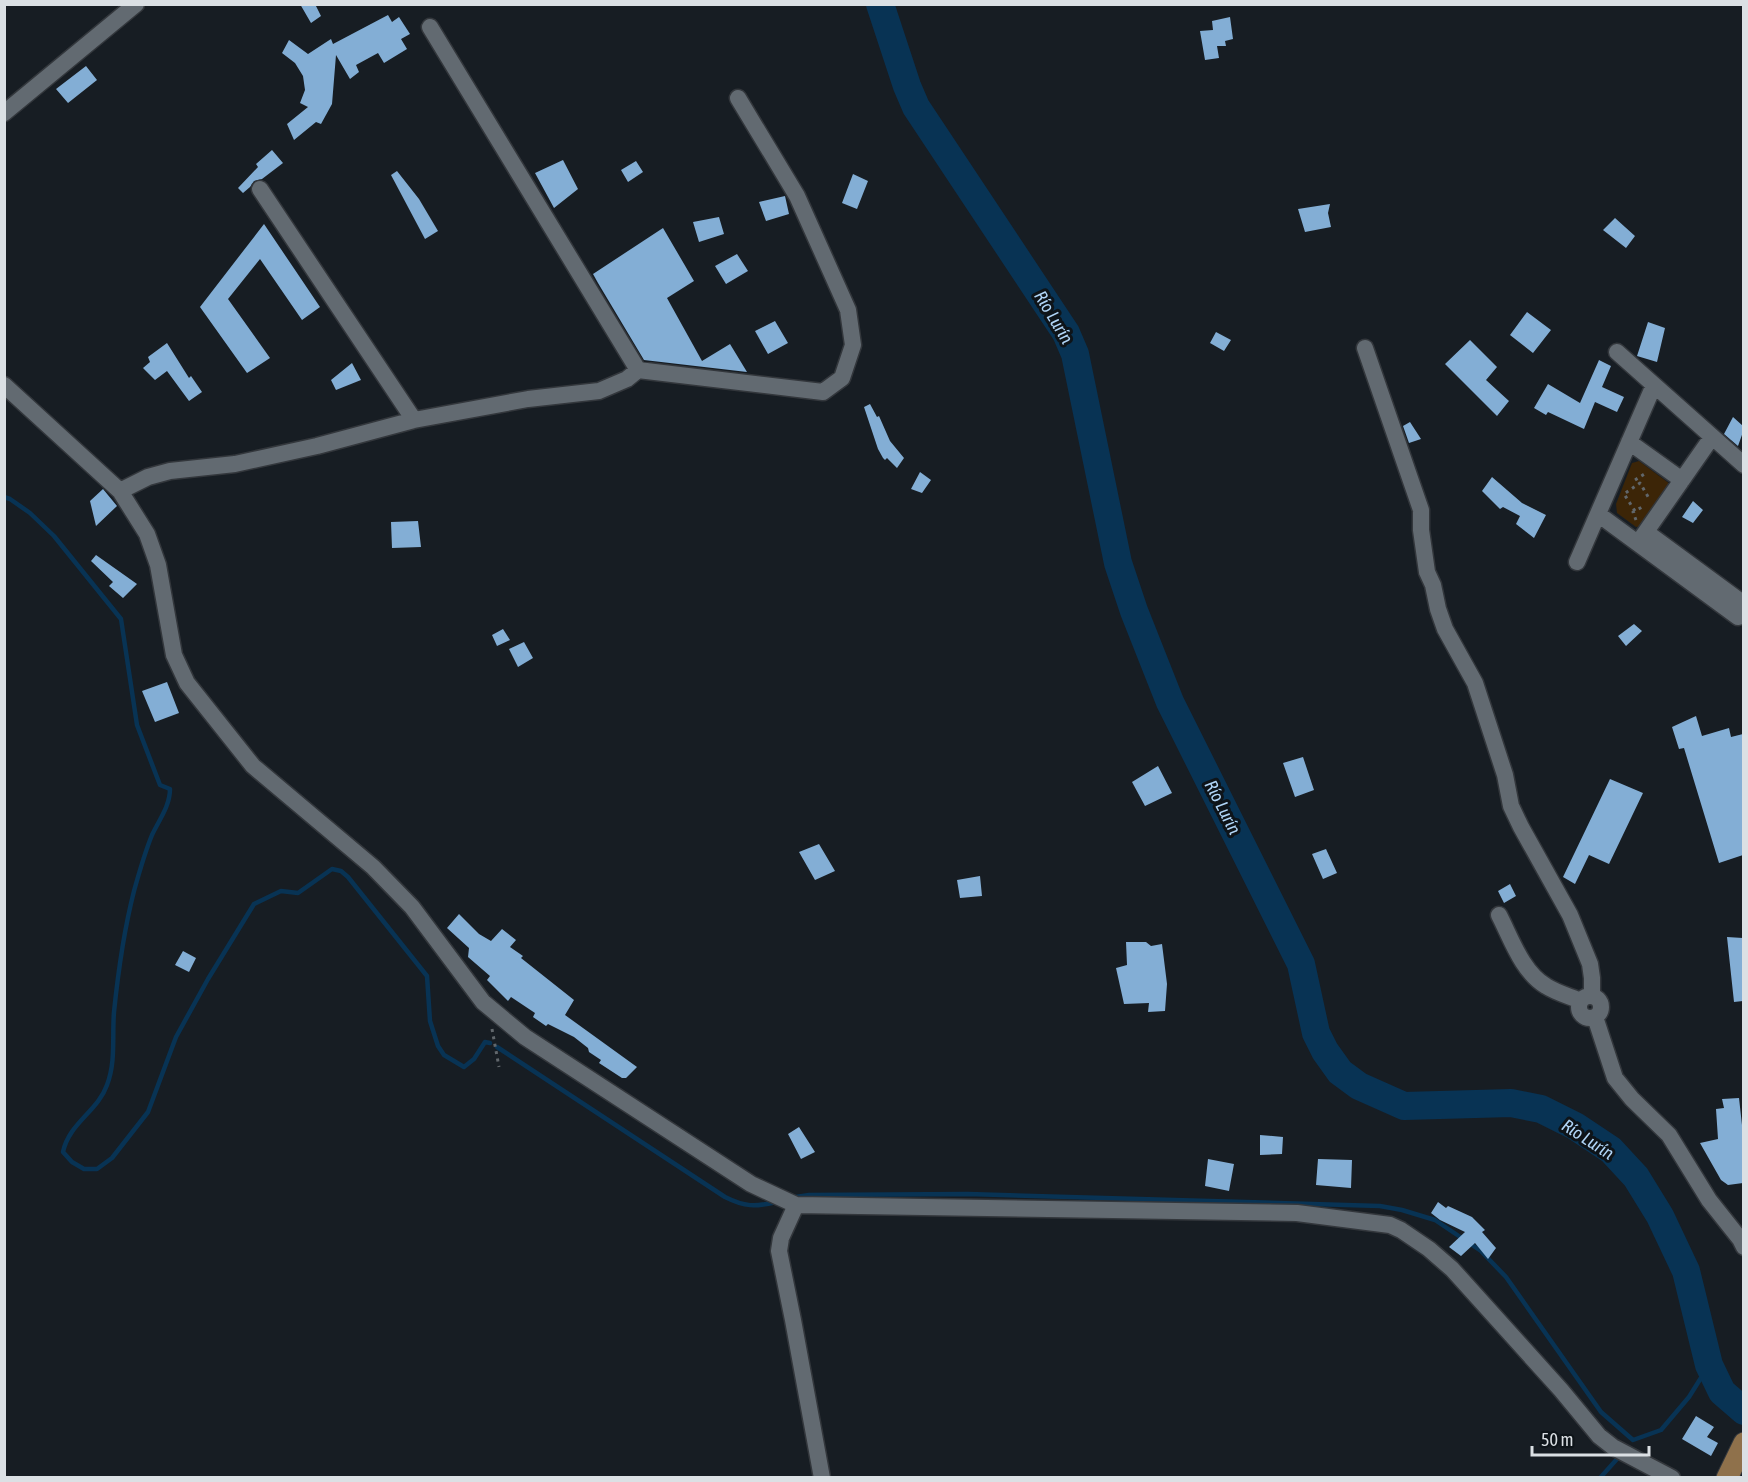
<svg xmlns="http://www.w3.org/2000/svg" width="1748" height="1482" viewBox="0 0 1748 1482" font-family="'Asap Condensed',sans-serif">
<rect width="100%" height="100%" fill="#171d23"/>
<!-- green -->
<path fill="#3c2507" d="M1639,461l31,23 -27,42 -7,1 -19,-14 -1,-9 16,-41z"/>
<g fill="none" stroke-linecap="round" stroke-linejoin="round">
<!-- stream -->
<path stroke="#083354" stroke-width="4.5" d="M4,497l6,2 20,14 24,23 67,83 16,106 23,60 10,4c0,17 -11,31 -18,46 -7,17 -13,38 -18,56 -10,39 -16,82 -20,121 -2,24 2,50 -7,73 -9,26 -38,38 -44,67l9,10 12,7h13l15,-11 36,-46 28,-75 32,-58 46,-75 27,-13 17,2 34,-24 9,2 7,6 79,99 3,45 8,25 6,9 20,12 10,-8 11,-17 5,1
M497,1047l228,150c20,10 30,10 51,5
M796,1197l13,-2 159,-1 412,12 22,4 33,10 46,31 25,26 95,135 32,28 28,-10 28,-33 20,-32
M1600,1478l17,-19"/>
<!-- river -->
<path stroke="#083354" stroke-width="28" d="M880,4l27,82 9,21 150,226 9,21 43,209 16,48 36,91 131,262 15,69 9,18 15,21 19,14 45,20 107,-3 30,6 34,17 36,24 25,27 24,39 26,55 23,94 13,27 22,19"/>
</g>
<!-- building -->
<path fill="#83aed5" d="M300,4h15l6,12 -10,7z
M388,15l4,7 7,-5 11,17 -9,5 6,10 -23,14 -6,-10 -22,12 3,7 -9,7 -14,-24 -4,49 -11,20 -5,-2 -22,18 -7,-16 21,-17 -8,-4 5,-13 -2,-14 -8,-13 -13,-10 7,-13 19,14 23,-15 2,5z
M1230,17l3,22 -8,2 1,5h-9l2,12 -14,2 -5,-29 13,-1 -1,-9z
M86,66l11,14 -29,23 -12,-14z
M272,150l11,13 -21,16 -8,2 -4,6 -7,6 -5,-5 20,-21 -2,-3z
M563,160l15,29 -24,19 -19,-35z
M636,161l7,11 -15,10 -7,-12z
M397,171l22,28 19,32 -13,8 -34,-64z
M853,174l15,7 -11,28 -15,-6z
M785,196l4,18 -23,7 -7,-19z
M1330,204l-2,9 3,14 -26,5 -7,-23z
M719,217l5,17 -25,8 -6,-20z
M1615,218l20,18 -9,12 -23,-18z
M264,224l56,83 -18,13 -42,-61 -32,40 42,59 -23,15 -47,-66z
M663,228l31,53 -27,17 35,63 28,-17 17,28 -103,-12 -46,-77 -5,-9z
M737,254l11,17 -22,13 -11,-18z
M1527,312l24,18 -18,23 -23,-18z
M775,321l13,22 -20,11 -13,-23z
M1648,322l17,6 -8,34 -20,-6z
M1216,332l15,8 -7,11 -14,-8z
M1470,340l27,27 -11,13 23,21 -12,15 -52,-52z
M167,343l22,35 2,-2 11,16 -13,9 -22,-30 -12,9 -12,-12 7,-6 -2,-5z
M1599,360l12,6 -9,21 22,10 -7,15 -22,-10 -11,27 -36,-17 -2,3 -12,-7 14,-24 32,19z
M352,363l9,17 -25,10 -5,-10z
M870,404l7,13 2,-1 11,25 14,17 -7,10 -10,-10 -2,2 -2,-2 -5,-9 -14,-42z
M1733,417l10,9v6l-5,14 -14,-12z
M1410,422l11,17 -12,4 -6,-17z
M920,472l11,8 -9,13 -11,-4z
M1492,477l30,26 24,12 -12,23 -18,-14 4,-8 -17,-9 -3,2 -18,-18z
M103,489l14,17 -21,20 -6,-25z
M1693,501l10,9 -10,13 -11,-6z
M418,521l3,26 -29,1 -1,-26z
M96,555l41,29 -14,14 -14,-12 4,-4 -22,-21z
M1634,624l8,7 -16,15 -8,-10z
M503,629l7,11 -13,6 -5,-11z
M524,642l9,16 -15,9 -9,-18z
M167,682l12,31 -24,9 -13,-31z
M1696,716l6,20 27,-8 2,9 12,-3v121l-24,8 -35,-115 -5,1 -7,-22z
M1303,757l11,33 -19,7 -12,-34z
M1158,766l14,27 -27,13 -13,-24z
M1610,779l33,14 -34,71 -20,-9 -14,29 -12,-7z
M819,844l16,27 -20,9 -16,-28z
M1326,849l11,24 -14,6 -11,-25z
M980,876l2,20 -22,2 -3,-18z
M1510,884l6,12 -12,7 -6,-12z
M459,914l20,20 12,7 11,-12 14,11 -6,7 13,9 -2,2 53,42 -9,15 72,52 -11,11h-4l-23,-15 2,-3 -12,-8 -1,-4 -14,-11 -26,-13 -2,2 -13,-9 2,-4 -24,-16 -3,4 -21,-21 3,-4 -22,-19 1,-9 -22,-20z
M1727,937l16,1v63l-9,1z
M1126,942h20l5,4 11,-2 5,40 -2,27 -17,1 1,-9 -25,1 -8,-36 11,-3z
M183,951l13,7 -7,14 -14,-7z
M1739,1098l4,36v49l-15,2 -7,-5 -21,-37 18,-4 -2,-30 8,-1 -2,-9z
M799,1127l16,25 -14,7 -13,-25z
M1260,1135l23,2 -1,17 -22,1z
M1208,1159l26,5 -5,27 -24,-5z
M1318,1159l34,1 -1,28 -35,-3z
M1438,1202l8,6 2,-2 24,11 13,13 -3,2 14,16 -8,11 -13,-16 -14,13 -12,-9 16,-15 -25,-12 -9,-7z
M1696,1416l18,11 -7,10 11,6 -7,13 -29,-17z"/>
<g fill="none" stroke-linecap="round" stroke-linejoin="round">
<defs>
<path id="minor" d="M430,27l208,343
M4,113l132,-109
M260,189l154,231
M1365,348l56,162v20l6,42 6,13 5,24 7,20 30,54 30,92 6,31 10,21 49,88 20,49 2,14v18
M1617,352l127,113
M4,385l116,106 27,43 11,31 16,90 13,28 66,83 120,101 39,40 71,95 42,35 226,147 45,21 501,8 93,12 11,5 28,19 23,20 109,121 38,46 14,11 59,31
M1629,442l53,38
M120,491l28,-14 22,-6 65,-7 82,-18 97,-26 114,-21 71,-8 28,-12 11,-9 185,22 19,-14 11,-33 -5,-35 -51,-114 -59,-98
M1598,514l140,103 6,-7
M1646,532l98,72
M1638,543l74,-106
M1577,562l77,-177
M1499,915c12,23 23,57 47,71 11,7 23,10 35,15
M1579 1007a11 11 0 1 1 22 0a11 11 0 1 1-22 0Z
M1595,1017l20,61 17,21 37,36 40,65 31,39 4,8
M796,1205l-15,33 -2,13 14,69 29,158"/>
<path id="major" d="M1727,1478l17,-35"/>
</defs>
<!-- minor casing -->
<use href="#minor" stroke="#33373c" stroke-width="19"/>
<!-- major casing -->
<use href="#major" stroke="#33373c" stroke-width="23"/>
<!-- path -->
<path stroke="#61676c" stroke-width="3" stroke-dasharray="3 4.5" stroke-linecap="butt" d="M1635,480l11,-7
M1635,511l-11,-17 16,-11 10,17
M1636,520l-3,-8 11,-6
M492,1029l7,38"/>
<!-- minor -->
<use href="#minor" stroke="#626a71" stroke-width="16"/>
<!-- major -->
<use href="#major" stroke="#8f714b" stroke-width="21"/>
</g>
<g text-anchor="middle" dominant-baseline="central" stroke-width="6" stroke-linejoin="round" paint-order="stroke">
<!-- water labels -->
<g font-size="18" font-style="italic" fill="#b0d5f7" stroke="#0e1419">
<text transform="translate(1054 317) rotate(59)">Río Lurín</text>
<text transform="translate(1223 807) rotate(63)">Río Lurín</text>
<text transform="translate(1588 1139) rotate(33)">Río Lurín</text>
</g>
</g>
<!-- border -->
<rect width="1748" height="1482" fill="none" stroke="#dbe0e4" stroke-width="12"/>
<!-- scale -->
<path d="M1532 1446v9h117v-9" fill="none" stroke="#dbe0e4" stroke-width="3"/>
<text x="1541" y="1446" font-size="18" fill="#dbe0e4" stroke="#0e1419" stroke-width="4.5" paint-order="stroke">50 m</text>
</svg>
